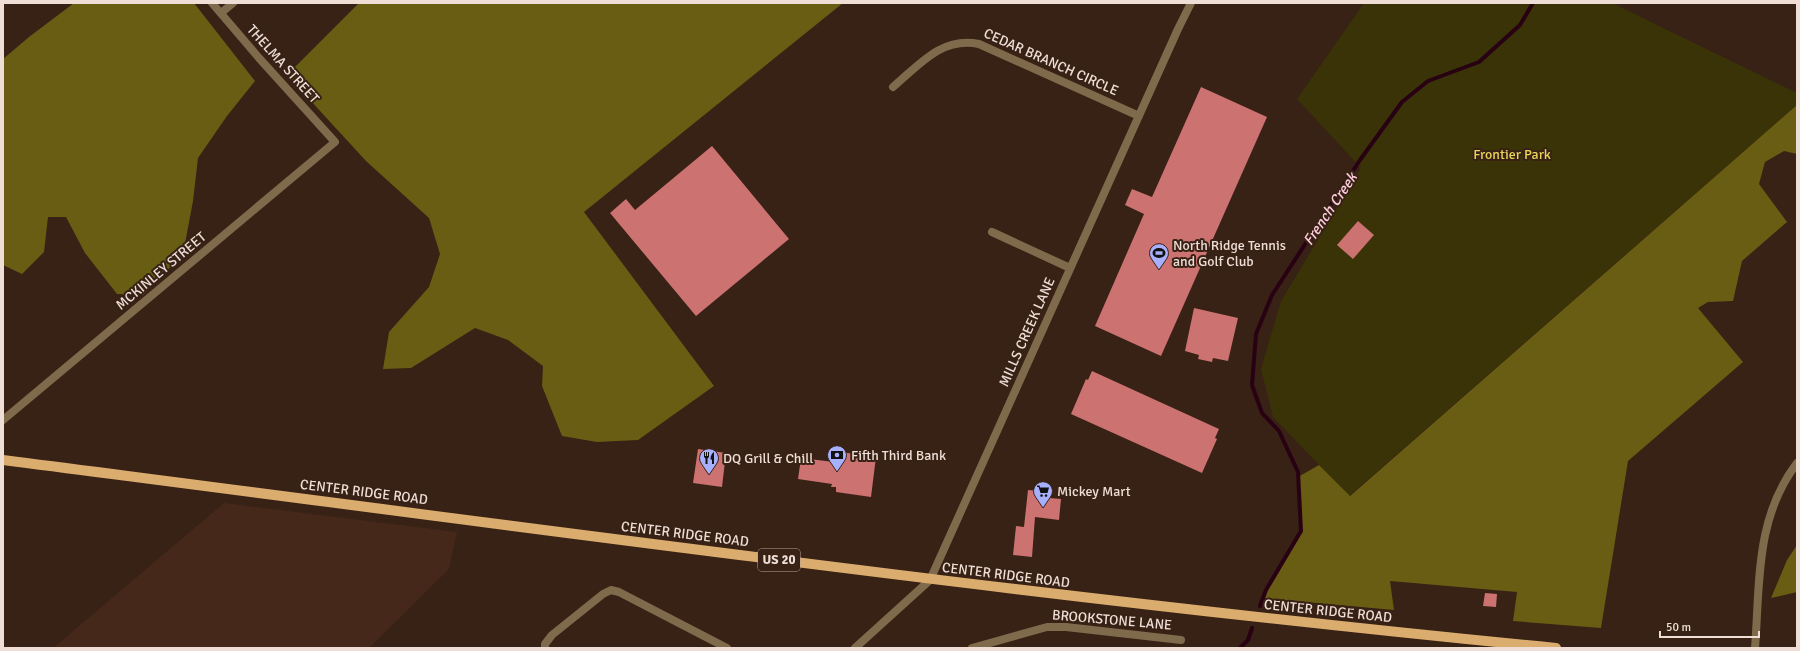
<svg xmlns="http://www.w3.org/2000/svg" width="1800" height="651" viewBox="0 0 1800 651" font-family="Signika,sans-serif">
<rect width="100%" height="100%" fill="#382115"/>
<!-- built -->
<path fill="#452819" d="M224,503l233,29 -8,37 -80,79h-316z"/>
<!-- green -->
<path fill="#3a3308" d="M1364,3h248l185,90v12l-448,391 -76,-79 -12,-48 20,-68 80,-133 -64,-69z"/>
<!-- forest -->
<path fill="#695d13" d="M74,3h120l61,78 -28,35 -29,42 -5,43 -10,53 -40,41 -26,-1 -32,-41 -19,-36h-18l-4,35 -22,22 -19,-9v-206l26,-22z
M359,3h484l-259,209 130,174 -76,54 -41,2 -35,-6 -20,-50 1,-20 -35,-26 -33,-12 -64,40 -28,1 6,-37 40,-45 11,-33 -11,-36 -63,-57 -79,-86z
M1797,105v49l-13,-3 -19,11 -6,22 28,38 -45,39 -9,40 -25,1 -10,6 45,54 -115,99 -27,167 -88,-7 4,-29 -127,-11 4,29 -131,-12 3,-8 35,-59 -3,-54 21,-12 31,31z
M1797,545v47l-26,6 16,-38z"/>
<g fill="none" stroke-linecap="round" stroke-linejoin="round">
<!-- stream -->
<path stroke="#280213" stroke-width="4" d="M1260,606l6,-16 35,-59 -3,-59 -19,-41 -17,-18 -10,-28 4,-51 16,-39 88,-135 42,-58 26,-21 51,-19 41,-37 13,-22
M1240,648l8,-8 4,-12"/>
</g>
<!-- building -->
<path fill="#cc7270" d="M1201,87l66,30 -106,239 -66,-30 49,-112 -19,-9 7,-16 20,8z
M712,146l77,93 -93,77 -86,-103 16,-14 9,11z
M1358,221l16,14 -21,24 -16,-14z
M1194,308l44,10 -10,43 -15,-3 -1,4 -14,-3 1,-4 -14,-4z
M1092,371l127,58 -4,9 2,1 -15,34 -131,-59 15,-35 2,1z
M698,449l28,4 -4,34 -29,-4z
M841,452l35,5 -5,40 -35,-5v-5h-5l1,-3 -34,-5 3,-21 33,4v-3h6z
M1028,490l10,1 -1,6 24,2 -2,21 -24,-3 -3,40 -19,-2 3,-29 8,1z
M1485,593l12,1 -1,13 -13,-1z"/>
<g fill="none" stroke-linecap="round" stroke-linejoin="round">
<!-- minor -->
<path stroke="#806a4c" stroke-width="8" d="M221,13l12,-10
M893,87c26,-22 49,-51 86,-43l160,72
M992,232l78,36
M3,420l332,-278 -76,-84 -47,-55
M545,648v-4l7,-9 51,-41 8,-4 8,2 108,56
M855,648l75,-68 248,-551 13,-26
M972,648l75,-21h19l115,13
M1755,648c5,-65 0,-130 42,-185"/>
<!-- primary -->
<path stroke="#daac6d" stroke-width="10" d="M3,460c517,66 1034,138 1553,188"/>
</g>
<!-- icons -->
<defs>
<symbol id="stadium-pin" viewBox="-11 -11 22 30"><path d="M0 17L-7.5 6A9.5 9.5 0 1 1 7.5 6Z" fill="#a7b0fc" stroke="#382115"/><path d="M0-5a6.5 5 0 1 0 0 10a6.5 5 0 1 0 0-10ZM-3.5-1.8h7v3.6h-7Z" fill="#111"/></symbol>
<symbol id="bank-pin" viewBox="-11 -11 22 30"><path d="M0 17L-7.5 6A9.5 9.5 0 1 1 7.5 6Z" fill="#a7b0fc" stroke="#382115"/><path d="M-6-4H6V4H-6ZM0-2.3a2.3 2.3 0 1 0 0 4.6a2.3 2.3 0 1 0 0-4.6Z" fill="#111"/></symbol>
<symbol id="restaurant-pin" viewBox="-11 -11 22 30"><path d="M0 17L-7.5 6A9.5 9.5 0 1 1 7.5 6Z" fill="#a7b0fc" stroke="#382115"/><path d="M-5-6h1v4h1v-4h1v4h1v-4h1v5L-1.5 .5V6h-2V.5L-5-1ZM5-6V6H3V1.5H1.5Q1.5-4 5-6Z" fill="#111"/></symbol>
<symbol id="supermarket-pin" viewBox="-11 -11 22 30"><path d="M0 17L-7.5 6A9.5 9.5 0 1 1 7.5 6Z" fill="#a7b0fc" stroke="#382115"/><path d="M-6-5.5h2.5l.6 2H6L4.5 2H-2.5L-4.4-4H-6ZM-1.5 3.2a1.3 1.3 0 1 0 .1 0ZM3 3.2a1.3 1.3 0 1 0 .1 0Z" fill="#111"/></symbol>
</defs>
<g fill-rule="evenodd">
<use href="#stadium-pin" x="1148" y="242" width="22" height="30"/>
<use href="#bank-pin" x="826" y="444" width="22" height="30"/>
<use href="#restaurant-pin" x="698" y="447" width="22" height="30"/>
<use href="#supermarket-pin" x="1032" y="480" width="22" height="30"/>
</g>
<g text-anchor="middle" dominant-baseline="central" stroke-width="4" stroke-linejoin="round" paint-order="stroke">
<!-- shield labels -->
<rect fill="#382115" stroke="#b7a59c" stroke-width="1" x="758" y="549" width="42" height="22" rx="3"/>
<g font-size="13" font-weight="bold" fill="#eeded6">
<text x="779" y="560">US 20</text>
</g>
<!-- street labels -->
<g font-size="14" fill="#eeded6" stroke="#382115">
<text transform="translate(1051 62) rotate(24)">CEDAR BRANCH CIRCLE</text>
<text transform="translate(283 64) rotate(48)">THELMA STREET</text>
<text transform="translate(161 271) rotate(-40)">MCKINLEY STREET</text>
<text transform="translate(1027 332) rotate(-66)">MILLS CREEK LANE</text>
<text transform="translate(364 492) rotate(7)">CENTER RIDGE ROAD</text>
<text transform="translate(685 534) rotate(7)">CENTER RIDGE ROAD</text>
<text transform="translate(1006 575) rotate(7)">CENTER RIDGE ROAD</text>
<text transform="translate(1328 611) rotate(6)">CENTER RIDGE ROAD</text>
<text transform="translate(1112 620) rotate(5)">BROOKSTONE LANE</text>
</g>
<!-- park labels -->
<g font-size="14" fill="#e9d55a" stroke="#382115">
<text x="1512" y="154">Frontier Park</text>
</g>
<!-- poi labels -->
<g font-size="14" fill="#eeded6" stroke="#382115" text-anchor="start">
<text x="1173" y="245">North Ridge Tennis<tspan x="1173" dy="16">and Golf Club</tspan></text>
<text x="851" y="455">Fifth Third Bank</text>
<text x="723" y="458">DQ Grill &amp; Chill</text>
<text x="1057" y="491">Mickey Mart</text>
</g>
<!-- water labels -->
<g font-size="15" font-style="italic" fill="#fcccdc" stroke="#382115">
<text transform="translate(1330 209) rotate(-56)">French Creek</text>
</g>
</g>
<!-- border -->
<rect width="1800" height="651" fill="none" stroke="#eeded6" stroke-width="8"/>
<!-- scale -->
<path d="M1660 631v6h99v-6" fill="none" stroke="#eeded6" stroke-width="2"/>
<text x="1666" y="631" font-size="12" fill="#eeded6" stroke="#382115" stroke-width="3" paint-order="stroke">50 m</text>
</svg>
